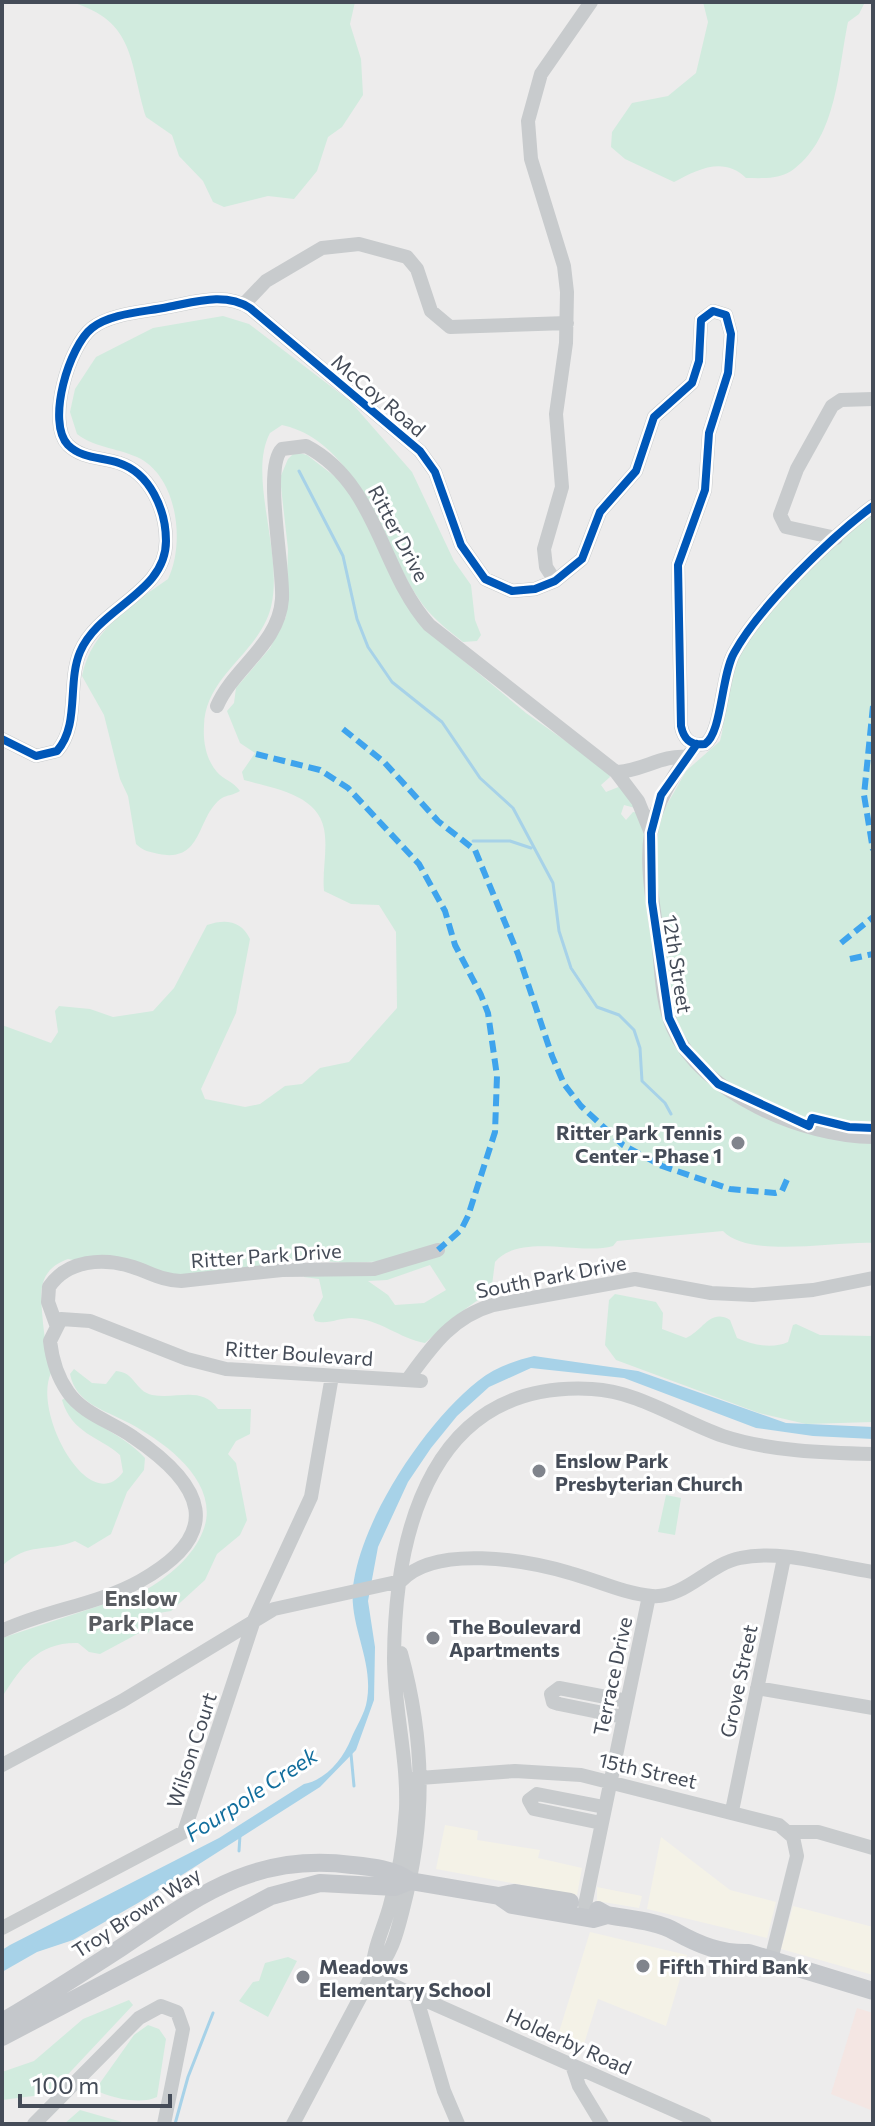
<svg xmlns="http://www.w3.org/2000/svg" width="875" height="2126" viewBox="0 0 875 2126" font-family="Commissioner,sans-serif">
<rect width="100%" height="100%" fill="#edecec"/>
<!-- commercial -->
<path fill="#f4f2e7" d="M445,1825l33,6 -1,9 63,10 -2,8 44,10 -5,27 -141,-26z
M661,1837l69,53 46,12 -9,36 -120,-29z
M597,1887l45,9 -3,12 -42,-7z
M793,1906l80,21v48l-92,-26z
M590,1932l97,23 -21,71 -68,-27 -18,58 -25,-12z"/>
<!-- medical -->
<path fill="#f4e6e3" d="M857,2008l16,5v98l-42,-17z"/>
<!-- green -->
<path fill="#d1ebde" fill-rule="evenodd" d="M71,2h284l-5,22 11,35 2,36 -21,32 -14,10 -11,34 -23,28 -26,-3 -44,11 -11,-5 -10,-21 -24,-25 -7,-21 -26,-18c-17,-55 -10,-96 -75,-115z
M703,2h162l-6,12 -11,8c-10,48 -11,114 -54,147 -14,11 -32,9 -48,9 -22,-22 -48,-9 -72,4l-49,-23 -14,-12 1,-15 20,-29 36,-7 28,-23 12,-51z
M223,316l26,8 101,77 62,71 42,89 17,24 4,35 6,15 -4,6 -14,1c-14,-11 -29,-23 -40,-37 -41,-56 -63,-163 -141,-180l-12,8c-23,43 14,121 1,174 -12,47 -66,68 -67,119 -1,16 2,33 13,46 7,8 16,9 23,19 -6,4 -13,4 -18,7 -26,18 -18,65 -63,56 -9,-2 -16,-3 -23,-10l-8,-48 -8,-17 -16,-64 -22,-39c9,-46 50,-72 86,-97 17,-35 10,-99 -27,-120 -21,-11 -44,-10 -64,-25l-7,-22 5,-23 21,-32 57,-29z
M295,452l12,3 39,30 76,141 104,87 82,58 2,6 -9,8 5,7 15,-6 14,22 -11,-3 -3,9 5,6 7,-8 28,3 25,-44 34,-30c6,-20 3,-42 9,-62 19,-61 95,-126 144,-167v731c-38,-2 -124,16 -150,-12l-106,10 -4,5c-32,10 -92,-14 -118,16l-3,23 -7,10 -31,22 -29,26c-25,-4 -45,-24 -73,-25 -14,0 -24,7 -37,3l-2,-6 10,-18 -4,-18 -15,-2v-6l70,4 55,-16 -82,4 -46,-4 -122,20 -111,-20c-33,12 -27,37 -25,64 2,18 4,33 8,50 -19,40 39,146 72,99l-3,-17c-21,-19 -48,-21 -58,-55l3,-2c23,26 56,34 80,60l-1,12 -17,22 -16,42 -23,14 -13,-7c-29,12 -46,0 -73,25v-541l49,18 7,-11 -3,-21 4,-5 31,3 23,8 40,-6 21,-23 33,-63c18,-6 34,-5 43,14l-14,74 -35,76 4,10 40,8 15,-3 25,-18 17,-2 18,-16 29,-6 48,-54 -1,-76 -17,-27 -28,-1 -27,-13c-2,-20 4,-42 0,-62 -6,-35 -52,-41 -80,-49l-2,-8 13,-19 -15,-10 -13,-32 7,-8 2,-15 34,-40 16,-31 2,-68 -8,-71 8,-19zM430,1265l16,25 -22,13 -29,2 -7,-10 -20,-14 19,-1z
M615,1294l41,8 7,11 -1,16 24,9c17,-7 24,-30 44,-18l7,18c15,7 36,11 51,4l5,-17 3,-1 24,11 53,1v86l-67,2 -47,-11 -143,-53 -11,-15 4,-45z
M74,1369l18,14 14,1 10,-13c19,1 19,20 36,24 25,5 49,-10 66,14h33l-1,25 -14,7 -8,13 8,9 11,57 -7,15 -23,19 -12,26 -34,31 -12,2 -11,20 -7,-1 -41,22 -11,-2 -11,-9c-40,-1 -56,23 -76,54v-59l142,-47c24,-14 49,-34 59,-60 19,-48 -38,-89 -74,-108 -24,-13 -53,-19 -59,-49z
M666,1495l15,3 -6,37 -17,-3z
M288,1957l9,4 -29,56 -29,-16 14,-19 6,-1 6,-18z
M129,2000l4,5 -75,80 -17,10 -39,5v-28l32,-11 49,-42z
M148,2025l11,4 7,10 -9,58c-16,8 -46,1 -62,-7l39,-55z
M80,2110l49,14h1h-66z"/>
<!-- water -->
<path fill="#a7d2e8" d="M534,1356l104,15 148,52 87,4v12l-60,-3 -57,-8 -132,-50 -93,-10 -42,19 -32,29 -26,32 -23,34 -30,65 -10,54 7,46 -1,53 -18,50 -36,37 -182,116 -65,37 -36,12 -35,20v-22l8,-5 209,-107 85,-54c22,-4 39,-25 47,-45 5,-13 14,-25 16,-39 7,-42 -21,-78 -13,-120 11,-66 72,-158 124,-199 16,-13 36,-20 56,-25z"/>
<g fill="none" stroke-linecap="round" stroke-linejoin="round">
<!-- stream -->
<path stroke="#a7d2e8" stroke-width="3" d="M299,471l44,85 14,63 11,28 24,35 50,40 38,56 33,30 40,75 6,48 12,37 26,39 22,8 15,15 6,18 2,33 23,22 6,11
M473,841h37l21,7
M351,1754l3,32
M239,1851l1,-16
M175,2124l13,-47 25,-64"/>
<!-- minor -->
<path stroke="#c8cbcd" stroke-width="14" d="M244,304l22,-23 56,-33 37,-4 48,13 10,12 14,42 19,16 117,-4
M836,538l-50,-11 -6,-12 17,-46 35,-63 9,-6 32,-1
M555,581l-9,-14 -2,-18 18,-62 -6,-73 10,-71 1,-51 -3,-26 -33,-107 -3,-38 13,-47 50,-72
M217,706c17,-39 62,-62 65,-107 2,-32 -19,-132 0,-150l24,-3c72,38 74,124 123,179l187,147 22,29 13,32
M2,739l34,17 21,-5c23,-26 10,-68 23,-99 19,-45 86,-59 86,-111 0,-31 -16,-68 -47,-78 -17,-6 -37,-4 -51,-18 -22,-23 1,-99 24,-117 19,-15 53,-16 76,-21 27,-5 57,-15 82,1l170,143 15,21 26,73 24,34 27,12 23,-2 20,-8 27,-22 18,-47 36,-41 18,-54 38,-34 7,-22 2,-41 12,-9 13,4 5,19 -3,39 -19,60 -4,57 -27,75 3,161c3,14 10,20 24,18 17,-11 16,-68 29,-91 25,-46 97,-116 139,-147
M697,744c-56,71 -53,102 -40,188 5,33 3,66 16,96 28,66 132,109 200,109
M616,772c24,0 47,-18 71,-15
M56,1324l-8,-22 1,-15c18,-27 54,-30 84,-20 16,5 30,14 48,14l101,-11 92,-1 64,-19
M408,1379c24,-33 44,-62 85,-74l142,-26 76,14 42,2 60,-5 60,-12
M401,1581c34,-37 125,-21 169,-8 26,7 55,21 82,23 32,3 57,-32 88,-38 41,-9 92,8 133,14
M2,1631c44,-21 95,-26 138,-50 86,-48 64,-96 -7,-144 -21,-15 -50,-23 -65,-45 -10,-14 -16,-34 -18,-51l11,-22 29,2 97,38 39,10 195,12
M757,1688l116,20
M623,1717l-64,-13 -6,-2 -2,-8 8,-6 68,13
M2,1765l120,-64 152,-92 127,-28
M406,1779l109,-8 66,4 198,50 14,12 4,19 -26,104
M732,1811l52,-253
M601,1823l-67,-14 -5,-9 8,-6 67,13
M789,1832h29l55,16
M585,1905l64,-309
M2,1928l182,-96 70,-212 57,-123 21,-121
M372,1975c0,-25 12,-47 18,-70 9,-31 14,-64 16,-96 2,-51 -12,-101 -12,-151 1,-130 39,-278 198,-269 46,2 88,32 131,47 46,15 101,17 150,18
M372,1975l44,21 28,95 14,33
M416,1996l289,128
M572,2065l7,21 23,38
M34,2124l105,-106 22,-12 16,6 6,17 -19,95
M293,2124l79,-149c19,-17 25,-42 31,-66 23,-88 22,-169 -2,-256"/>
<!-- major -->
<path stroke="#c4c7cb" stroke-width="18" d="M499,1896l15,-3 56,9
M598,1910l9,5c21,4 51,6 69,17 23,13 46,22 73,21l124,38
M2,2022c41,-24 80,-49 120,-75 76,-51 133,-95 230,-82 20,2 41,4 58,16l89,15 13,9 81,14 14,-4
M2,2037l269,-141 49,-13 75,4 15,-6"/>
<!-- quiet -->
<path stroke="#3fa4ed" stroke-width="6" stroke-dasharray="12 6" stroke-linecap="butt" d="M873,706l-9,89 9,55
M343,729l41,33 54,59 37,29 43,104 34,102 12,28 17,22 42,39 39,21 68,23 45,4 7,-2 7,-16
M256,754l64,16 28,18 71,76 26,47 10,34 26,50 7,18 9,63 -2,56 -27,84 -7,14 -23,20
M841,943l32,-26
M850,959l23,-5"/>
<defs>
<path id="cycleway" d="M2,739l34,17 21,-5c23,-26 10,-68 23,-99 19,-45 86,-59 86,-111 0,-31 -16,-68 -47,-78 -17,-6 -37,-4 -51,-18 -22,-23 1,-99 24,-117 19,-15 53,-16 76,-21 27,-5 57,-15 82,1l170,143 15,21 26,73 24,34 27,12 23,-2 20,-8 27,-22 18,-47 36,-41 18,-54 38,-34 7,-22 2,-41 12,-9 13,4 5,19 -3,39 -19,60 -4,57 -27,75 3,161c3,14 10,20 24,18 17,-11 16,-68 29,-91 25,-46 97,-116 139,-147
M697,744l-36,51 -10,38 1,69 17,116 14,29 35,37 91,42 3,-8 37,9 24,1"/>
</defs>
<!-- cycleway casing -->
<use href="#cycleway" stroke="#fff" stroke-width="13"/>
<!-- cycleway -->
<use href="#cycleway" stroke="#0057b8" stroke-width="8"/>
</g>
<!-- markers -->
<g fill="#80848c" stroke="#fff" stroke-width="3">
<circle cx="738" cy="1143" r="8"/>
<circle cx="539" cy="1471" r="8"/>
<circle cx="433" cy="1638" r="8"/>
<circle cx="643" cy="1966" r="8"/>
<circle cx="303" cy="1977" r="8"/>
</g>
<g text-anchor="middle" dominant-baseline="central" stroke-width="6" stroke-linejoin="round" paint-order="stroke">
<!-- street labels -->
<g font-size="20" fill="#454c58" stroke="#fff">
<text transform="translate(379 395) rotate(40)">McCoy Road</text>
<text transform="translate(399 533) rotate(62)">Ritter Drive</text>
<text transform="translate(678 964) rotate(81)">12th Street</text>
<text transform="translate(266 1255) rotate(-4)">Ritter Park Drive</text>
<text transform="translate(551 1276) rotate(-11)">South Park Drive</text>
<text transform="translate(299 1353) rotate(4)">Ritter Boulevard</text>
<text transform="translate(612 1676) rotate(-78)">Terrace Drive</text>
<text transform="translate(738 1681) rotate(-78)">Grove Street</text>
<text transform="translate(191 1750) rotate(-72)">Wilson Court</text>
<text transform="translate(648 1770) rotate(13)">15th Street</text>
<text transform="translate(136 1912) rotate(-33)">Troy Brown Way</text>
<text transform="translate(569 2041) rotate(24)">Holderby Road</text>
</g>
<!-- poi labels -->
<g font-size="20" font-weight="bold" fill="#454c58" stroke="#fff" text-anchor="start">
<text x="722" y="1132" text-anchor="end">Ritter Park Tennis<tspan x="722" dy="23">Center - Phase 1</tspan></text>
<text x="555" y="1460">Enslow Park<tspan x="555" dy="23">Presbyterian Church</tspan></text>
<text x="449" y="1626">The Boulevard<tspan x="449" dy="23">Apartments</tspan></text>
<text x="319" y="1966">Meadows<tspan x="319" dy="23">Elementary School</tspan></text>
<text x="659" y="1966">Fifth Third Bank</text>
</g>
<!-- neighbourhood labels -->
<g font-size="22" font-weight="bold" fill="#585b60" stroke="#fff">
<text x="141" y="1597">Enslow<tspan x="141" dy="25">Park Place</tspan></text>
</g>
<!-- water labels -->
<g font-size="22" font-style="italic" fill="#126e9d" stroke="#fff">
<text transform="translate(251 1794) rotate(-33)">Fourpole Creek</text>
</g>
</g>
<!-- border -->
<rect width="875" height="2126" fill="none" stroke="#454c58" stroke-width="8"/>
<!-- scale -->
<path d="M20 2094v12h150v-12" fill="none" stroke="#454c58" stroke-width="4"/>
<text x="32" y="2094" font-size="24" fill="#454c58" stroke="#ffffff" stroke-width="6" paint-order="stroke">100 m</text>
</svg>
